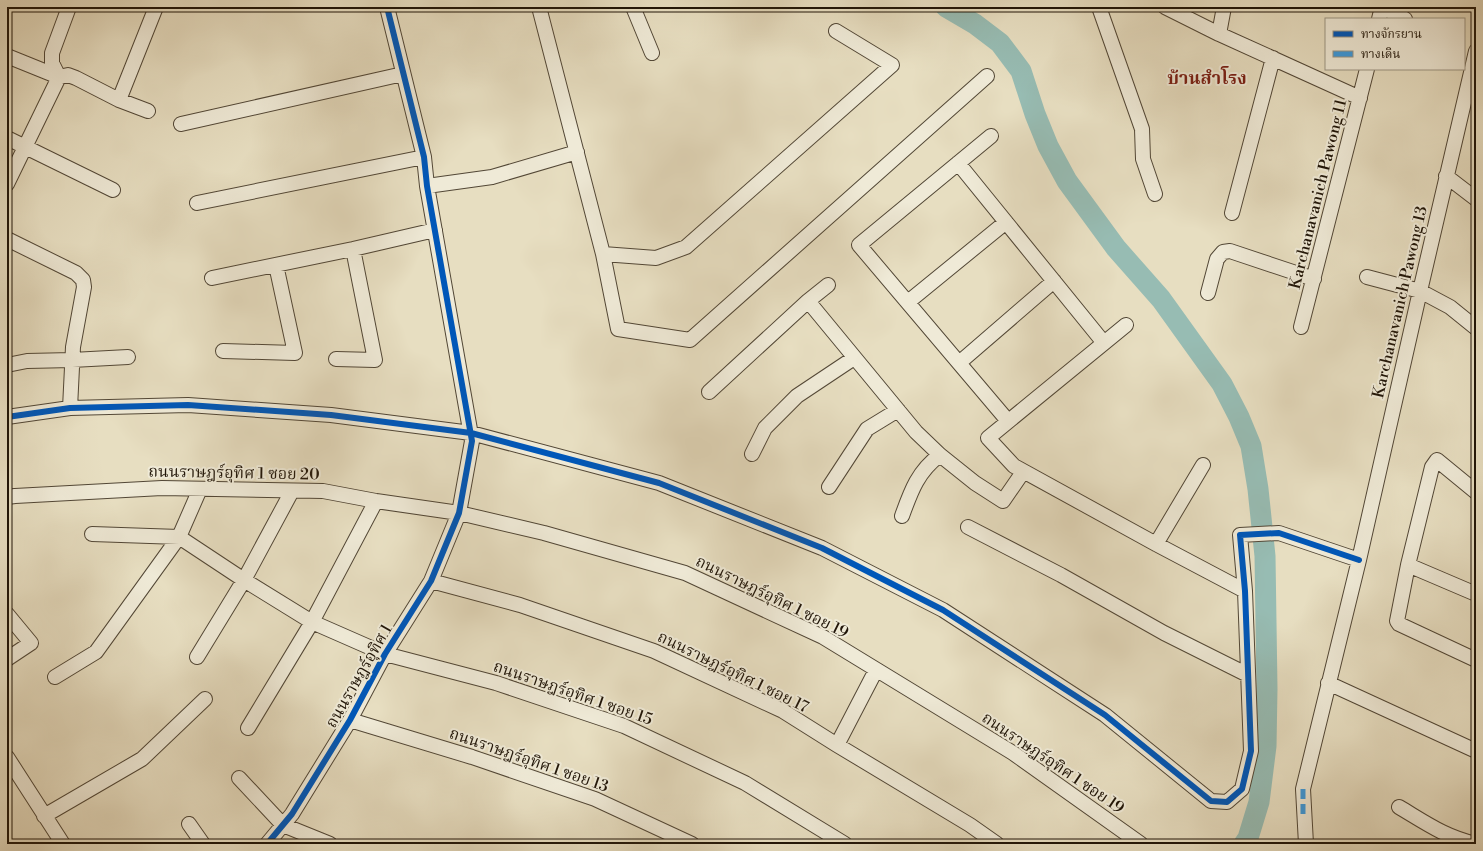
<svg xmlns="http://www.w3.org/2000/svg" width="1483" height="851" viewBox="0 0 1483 851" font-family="'Libre Bodoni','Noto Serif Thai',serif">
<rect width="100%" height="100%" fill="#e7dec1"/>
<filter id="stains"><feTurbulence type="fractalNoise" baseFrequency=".005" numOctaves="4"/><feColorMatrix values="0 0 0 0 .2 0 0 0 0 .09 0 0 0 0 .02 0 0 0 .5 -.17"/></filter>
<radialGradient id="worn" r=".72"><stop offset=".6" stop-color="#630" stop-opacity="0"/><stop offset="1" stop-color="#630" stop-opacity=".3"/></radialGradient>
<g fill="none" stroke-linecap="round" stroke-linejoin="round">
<!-- river -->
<path stroke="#97bcb3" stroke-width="21" d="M946,7l29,17 25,19 21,28 14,43 13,32 19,35 49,67 45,51 61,85 17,33 12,29 7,43 7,67 2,133 -1,57 -7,56 -11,36 -4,6"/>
<defs>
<path id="minor" d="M539,7l64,247 15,75 72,11 297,-264
M633,7l19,46
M1099,7l43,122 1,30 12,35
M1165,7l54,27 141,64
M1382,7l23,12
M1379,19l3,-12
M1219,34l5,-27
M7,56l52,21 -7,-14v-10l17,-46
M119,100l37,-93
M181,124l222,-50
M991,136l-132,109 149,176
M7,138l106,52
M958,163l146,180
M1446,176l30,23
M7,184l52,-107 9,-2 8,3 43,22 29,11
M427,186l65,-9 85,-25
M197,203l227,-46
M1232,213l41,-155
M7,239l69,34 7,7 1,7 -11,60 -3,61
M603,254l53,4 30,-11 206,-182 -56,-34
M1367,277l53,14 30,16 26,21
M212,278l141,-29 82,-19
M1208,293l9,-34 6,-7 7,-1 84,28
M808,301l108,131 24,23 35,28 28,18 20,-29
M908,302l98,-80
M1126,325l-138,113 26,28 142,78 89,47
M1301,327l66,-258
M223,351l72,2 -19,-88
M336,359l39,1 -22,-111
M959,363l95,-82
M7,365l20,-4 45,-1 56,-3
M709,392l99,-91 20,-16
M7,417l63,-9 118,-3 143,10 140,18 188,50 163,65 121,62 162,105 106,86 16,1 15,-13 9,-38 -6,-160 -5,-56 39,-2 80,27
M752,454l13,-26 32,-32 57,-38
M829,487l38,-58 31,-19
M1476,492l-39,-32 -5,7 -24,98 -11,56 2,3 77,36
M7,497l8,-1 147,-8 161,3 53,10 83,12 85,20 141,40 138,64 190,116 128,91
M902,516c9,-25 16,-45 38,-61
M968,527l93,48 103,58 84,42
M92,534l87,3 65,43 68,42 73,32 111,29 128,43 121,57 100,61
M1156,544l47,-79
M1408,565l68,29
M431,581l89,24 134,46 129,60 54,34 133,80 27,19
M7,614l24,29 -24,16
M197,657l47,-77 48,-89
M55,677l41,-25 83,-115 21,-48
M1328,683l148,68
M350,720l122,37 123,42 97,45
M248,728l64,-106 64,-121
M837,745l39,-75
M7,757l56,87
M239,778l44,47 47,19
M1399,807c27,16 46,30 77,37
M44,816l98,-57 63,-60
M189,824l14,20
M267,844l25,-30 58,-94 35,-66 46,-73 28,-68 13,-72 -45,-255 -3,-29 -37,-150
M1306,844l-3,-55 56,-229 61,-269 56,-240"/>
</defs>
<!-- minor casing -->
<use href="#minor" stroke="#524736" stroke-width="16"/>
<!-- minor -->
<use href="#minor" stroke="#efead7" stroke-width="14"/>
<!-- quiet -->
<path stroke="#3c9add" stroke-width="5" stroke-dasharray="10 5" stroke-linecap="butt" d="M1303,789v29"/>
<defs>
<path id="cycleway" d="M7,417l63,-9 118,-3 143,10 140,18 188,50 163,65 121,62 162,105 106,86 16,1 15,-13 9,-38 -6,-160 -5,-56 39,-2 80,27
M267,844l25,-30 58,-94 35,-66 46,-73 28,-68 13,-72 -45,-255 -3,-29 -37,-150"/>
</defs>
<!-- cycleway casing -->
<use href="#cycleway" stroke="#efead7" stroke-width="8"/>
<!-- cycleway -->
<use href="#cycleway" stroke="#0057b8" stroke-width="6"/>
</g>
<g text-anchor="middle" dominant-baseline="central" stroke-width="4" stroke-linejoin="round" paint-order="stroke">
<!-- street labels -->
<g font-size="16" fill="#201508" stroke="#efead7">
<text transform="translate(1318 194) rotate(-76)">Karchanavanich Pawong 11</text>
<text transform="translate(1400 302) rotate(-77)">Karchanavanich Pawong 13</text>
<text transform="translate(234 473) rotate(1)">ถนนราษฎร์อุทิศ 1 ซอย 20</text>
<text transform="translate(772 597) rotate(26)">ถนนราษฎร์อุทิศ 1 ซอย 19</text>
<text transform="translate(733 672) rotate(26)">ถนนราษฎร์อุทิศ 1 ซอย 17</text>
<text transform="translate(359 676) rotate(-60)">ถนนราษฎร์อุทิศ 1</text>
<text transform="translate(573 693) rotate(19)">ถนนราษฎร์อุทิศ 1 ซอย 15</text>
<text transform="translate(529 760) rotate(19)">ถนนราษฎร์อุทิศ 1 ซอย 13</text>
<text transform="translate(1053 763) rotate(34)">ถนนราษฎร์อุทิศ 1 ซอย 19</text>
</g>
<!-- quarter labels -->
<g font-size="18" font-weight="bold" fill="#7a1f14" stroke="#efead7">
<text x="1207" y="78">บ้านสำโรง</text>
</g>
</g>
<!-- margin -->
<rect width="1483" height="851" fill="none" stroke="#e7dec1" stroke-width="24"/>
<rect x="8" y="8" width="1467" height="835" fill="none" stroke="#201508" stroke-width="2"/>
<rect x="12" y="12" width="1459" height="827" fill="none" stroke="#201508"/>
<!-- legend -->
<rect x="1325" y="18" width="140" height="52" fill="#efead7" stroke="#9c9584"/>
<rect x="1333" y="31" width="20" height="6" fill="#0057b8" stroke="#9c9584"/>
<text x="1361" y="38" font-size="12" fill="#201508">ทางจักรยาน</text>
<rect x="1333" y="51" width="20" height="6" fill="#3c9add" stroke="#9c9584"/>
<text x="1361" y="58" font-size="12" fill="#201508">ทางเดิน</text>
<rect width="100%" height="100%" filter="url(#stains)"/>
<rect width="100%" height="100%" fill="url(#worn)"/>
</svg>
